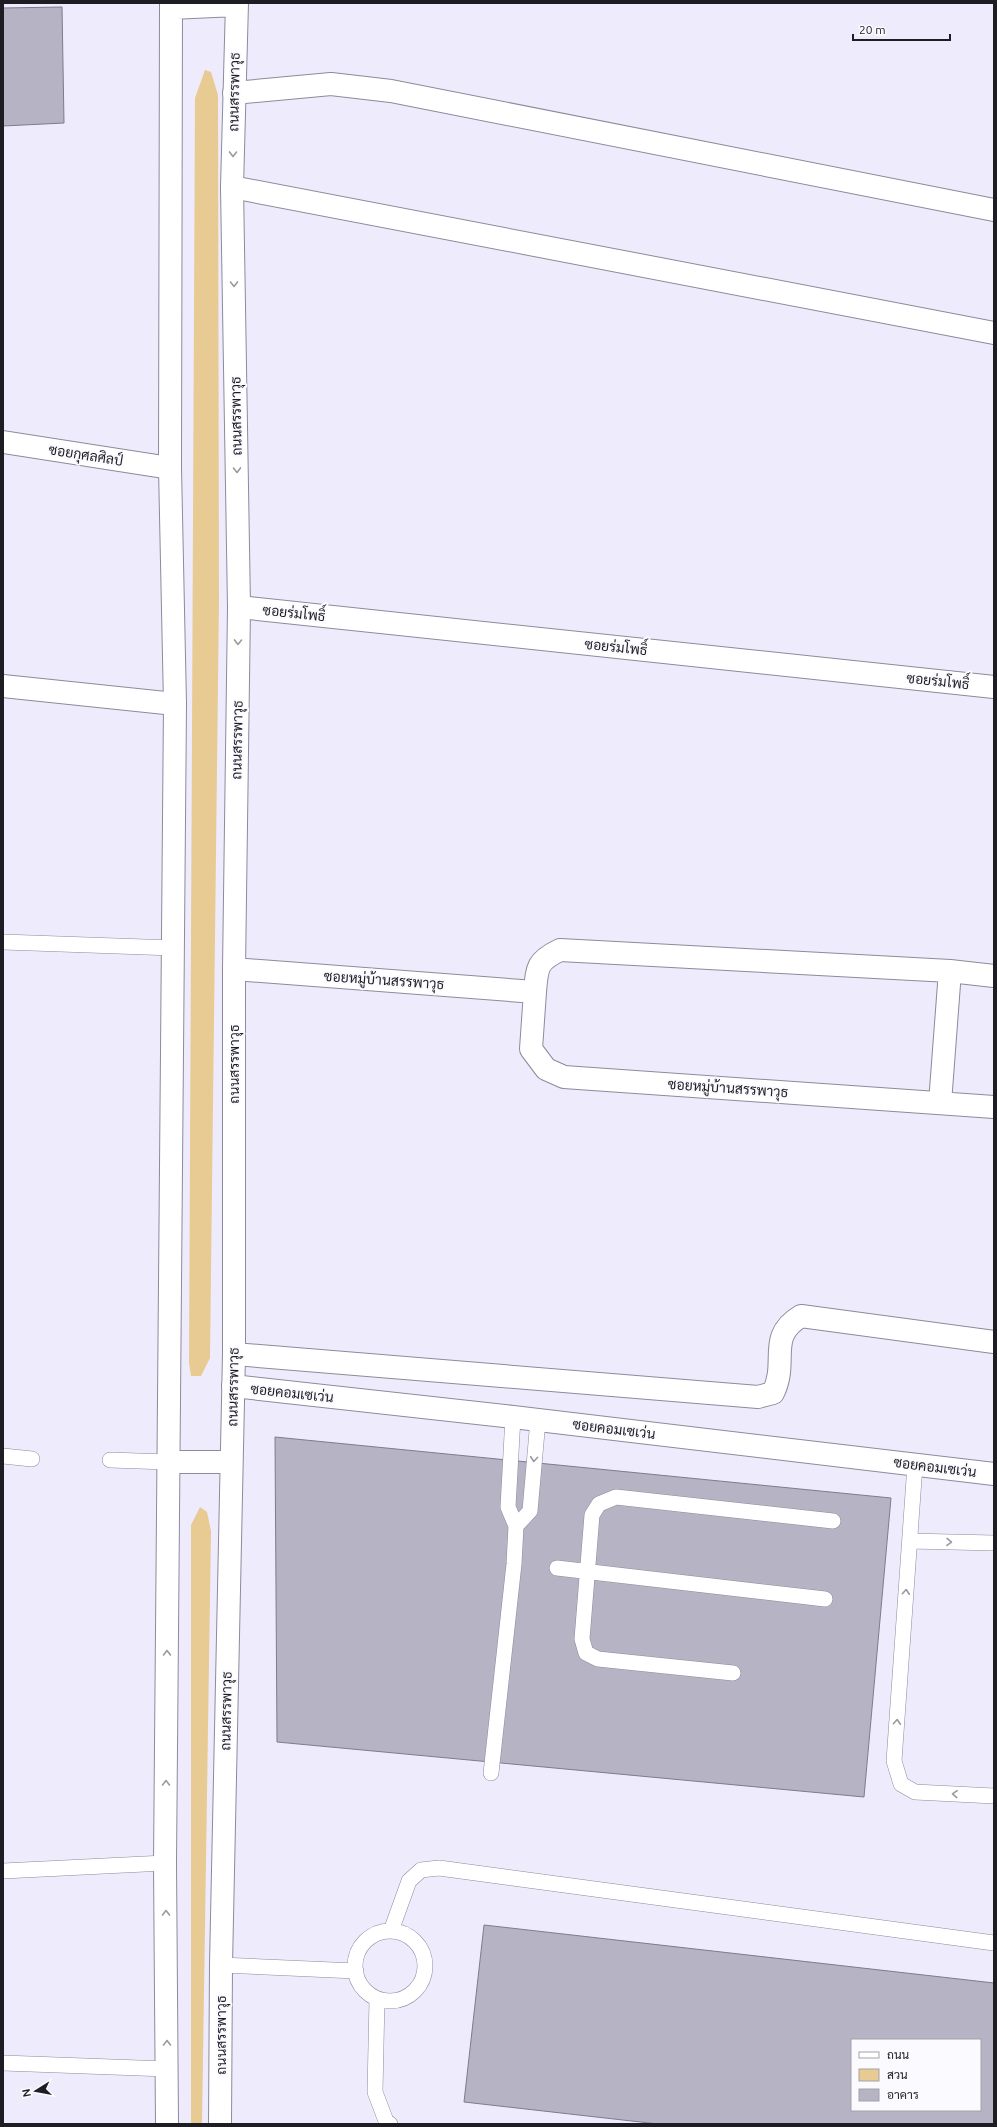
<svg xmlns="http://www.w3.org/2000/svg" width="997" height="2127" viewBox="0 0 997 2127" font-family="Ubuntu,Sarabun,sans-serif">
<rect width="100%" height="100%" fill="#eeebfd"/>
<!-- green -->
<path fill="#e8ca93" d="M205,70l6,2 7,23 1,505 -9,758 -9,18h-10l-2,-13 6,-1265z
M200,1507l7,5 4,19 -9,593h-11v-599z"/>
<!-- building -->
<path fill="#b6b3c5" stroke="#7f7b8c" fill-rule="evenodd" d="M62,7l2,116 -61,3v-118z
M275,1437l616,61 -27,299 -587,-55z
M484,1925l510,58v141h-336l-194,-22zM852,2040h128v70h-128z"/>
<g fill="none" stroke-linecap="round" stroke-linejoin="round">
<defs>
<path id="service" d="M3,942l171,6
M3,1456l29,3
M110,1460l58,2
M915,1465l-21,296 7,23 14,8 79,4
M516,1526l14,-15 8,-91
M910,1541l84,2
M557,1568l268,31
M733,1673l-135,-14 -12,-6 -4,-14 10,-124 7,-11 17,-7 217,24
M491,1773l23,-209 2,-38 -8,-19 5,-90
M3,1871l162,-8
M391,1931l18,-50 12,-11 18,-2 555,75
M355 1966a35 35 0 1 1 70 0a35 35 0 1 1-70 0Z
M221,1965l135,6
M377,1999l-2,93 11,29 4,3
M3,2063l164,6"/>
<path id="minor" d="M234,93l97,-9 60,7 603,119
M232,187l762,146
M3,442l167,26
M239,607l755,80
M3,686l172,18
M234,969l301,23 -4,57 15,20 18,8 430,30
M535,992c2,-25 2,-31 25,-42l390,21 44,5
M940,1103l10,-132
M234,1354l524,43 15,-4c16,-32 -7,-56 28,-77l193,26
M233,1386l280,31 481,57"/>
<path id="secondary" d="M171,8l65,-3
M168,1462h63
M167,2124l-2,-261 10,-1159 -5,-236 1,-465
M220,2124l1,-159 13,-611v-385l5,-362 -7,-420 5,-184"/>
</defs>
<!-- service casing -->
<use href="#service" stroke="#8d8a9b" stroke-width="16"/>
<!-- minor casing -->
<use href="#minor" stroke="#8d8a9b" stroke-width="24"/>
<!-- secondary casing -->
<use href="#secondary" stroke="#8d8a9b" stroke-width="24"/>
<!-- service -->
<use href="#service" stroke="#fff" stroke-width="15"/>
<!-- minor -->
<use href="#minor" stroke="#fff" stroke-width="22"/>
<!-- secondary -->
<use href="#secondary" stroke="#fff" stroke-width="22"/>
</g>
<!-- one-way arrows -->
<defs><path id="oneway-chevron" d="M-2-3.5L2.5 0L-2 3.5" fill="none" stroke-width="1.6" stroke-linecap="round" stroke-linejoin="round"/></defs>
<g stroke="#9a999c">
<use href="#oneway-chevron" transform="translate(233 154) rotate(91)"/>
<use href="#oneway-chevron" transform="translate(234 284) rotate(89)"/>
<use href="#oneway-chevron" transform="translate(237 470) rotate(89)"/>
<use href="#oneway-chevron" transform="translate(238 642) rotate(91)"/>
<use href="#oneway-chevron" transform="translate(534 1459) rotate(95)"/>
<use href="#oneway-chevron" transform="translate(949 1542) rotate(1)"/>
<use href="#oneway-chevron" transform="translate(906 1592) rotate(-86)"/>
<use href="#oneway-chevron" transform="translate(167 1653) rotate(-90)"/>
<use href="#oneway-chevron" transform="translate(897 1722) rotate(-86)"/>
<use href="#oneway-chevron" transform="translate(166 1783) rotate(-90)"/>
<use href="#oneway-chevron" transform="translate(955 1794) rotate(-177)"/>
<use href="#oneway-chevron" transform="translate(166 1913) rotate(-90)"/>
<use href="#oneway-chevron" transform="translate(167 2043) rotate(-90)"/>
</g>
<g text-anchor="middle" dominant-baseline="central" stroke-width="4" stroke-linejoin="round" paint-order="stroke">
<!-- street labels -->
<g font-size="14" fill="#1f1d24" stroke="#fbfafe">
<text transform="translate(234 92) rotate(-89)">ถนนสรรพาวุธ</text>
<text transform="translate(236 416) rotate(-91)">ถนนสรรพาวุธ</text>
<text transform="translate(86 455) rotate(9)">ซอยกุศลศิลป์</text>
<text transform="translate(294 613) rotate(6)">ซอยร่มโพธิ์</text>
<text transform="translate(616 647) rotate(6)">ซอยร่มโพธิ์</text>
<text transform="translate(938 681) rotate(6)">ซอยร่มโพธิ์</text>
<text transform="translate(237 740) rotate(-89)">ถนนสรรพาวุธ</text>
<text transform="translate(384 980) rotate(4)">ซอยหมู่บ้านสรรพาวุธ</text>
<text transform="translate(234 1064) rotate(-90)">ถนนสรรพาวุธ</text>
<text transform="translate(728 1088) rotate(4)">ซอยหมู่บ้านสรรพาวุธ</text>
<text transform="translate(233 1387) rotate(-89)">ถนนสรรพาวุธ</text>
<text transform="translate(292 1393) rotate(6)">ซอยคอมเซเว่น</text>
<text transform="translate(614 1429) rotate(7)">ซอยคอมเซเว่น</text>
<text transform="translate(935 1467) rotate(7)">ซอยคอมเซเว่น</text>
<text transform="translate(226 1711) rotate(-89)">ถนนสรรพาวุธ</text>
<text transform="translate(221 2035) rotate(-90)">ถนนสรรพาวุธ</text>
</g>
</g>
<!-- border -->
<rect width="997" height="2127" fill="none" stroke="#1f1d24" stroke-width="8"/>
<!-- legend -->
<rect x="851" y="2039" width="130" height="72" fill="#fbfafe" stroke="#a3a2a7"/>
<rect x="859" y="2052" width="20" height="6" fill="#ffffff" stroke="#a3a2a7"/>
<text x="887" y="2059" font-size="12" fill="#1f1d24">ถนน</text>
<rect x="859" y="2069" width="20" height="12" fill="#e8ca93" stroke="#a3a2a7"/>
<text x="887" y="2079" font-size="12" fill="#1f1d24">สวน</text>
<rect x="859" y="2089" width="20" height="12" fill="#b6b3c5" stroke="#a3a2a7"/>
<text x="887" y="2099" font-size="12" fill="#1f1d24">อาคาร</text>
<!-- north arrow -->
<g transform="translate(36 2091) rotate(259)" stroke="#fbfafe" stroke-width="3" paint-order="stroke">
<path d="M0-3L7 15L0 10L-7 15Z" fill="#1f1d24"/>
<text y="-6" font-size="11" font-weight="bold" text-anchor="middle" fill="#1f1d24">N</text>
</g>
<!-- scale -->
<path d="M853 34v6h97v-6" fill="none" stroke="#1f1d24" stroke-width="2"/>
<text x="859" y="34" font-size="12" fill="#1f1d24" stroke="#fbfafe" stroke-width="3" paint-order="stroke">20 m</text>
</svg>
